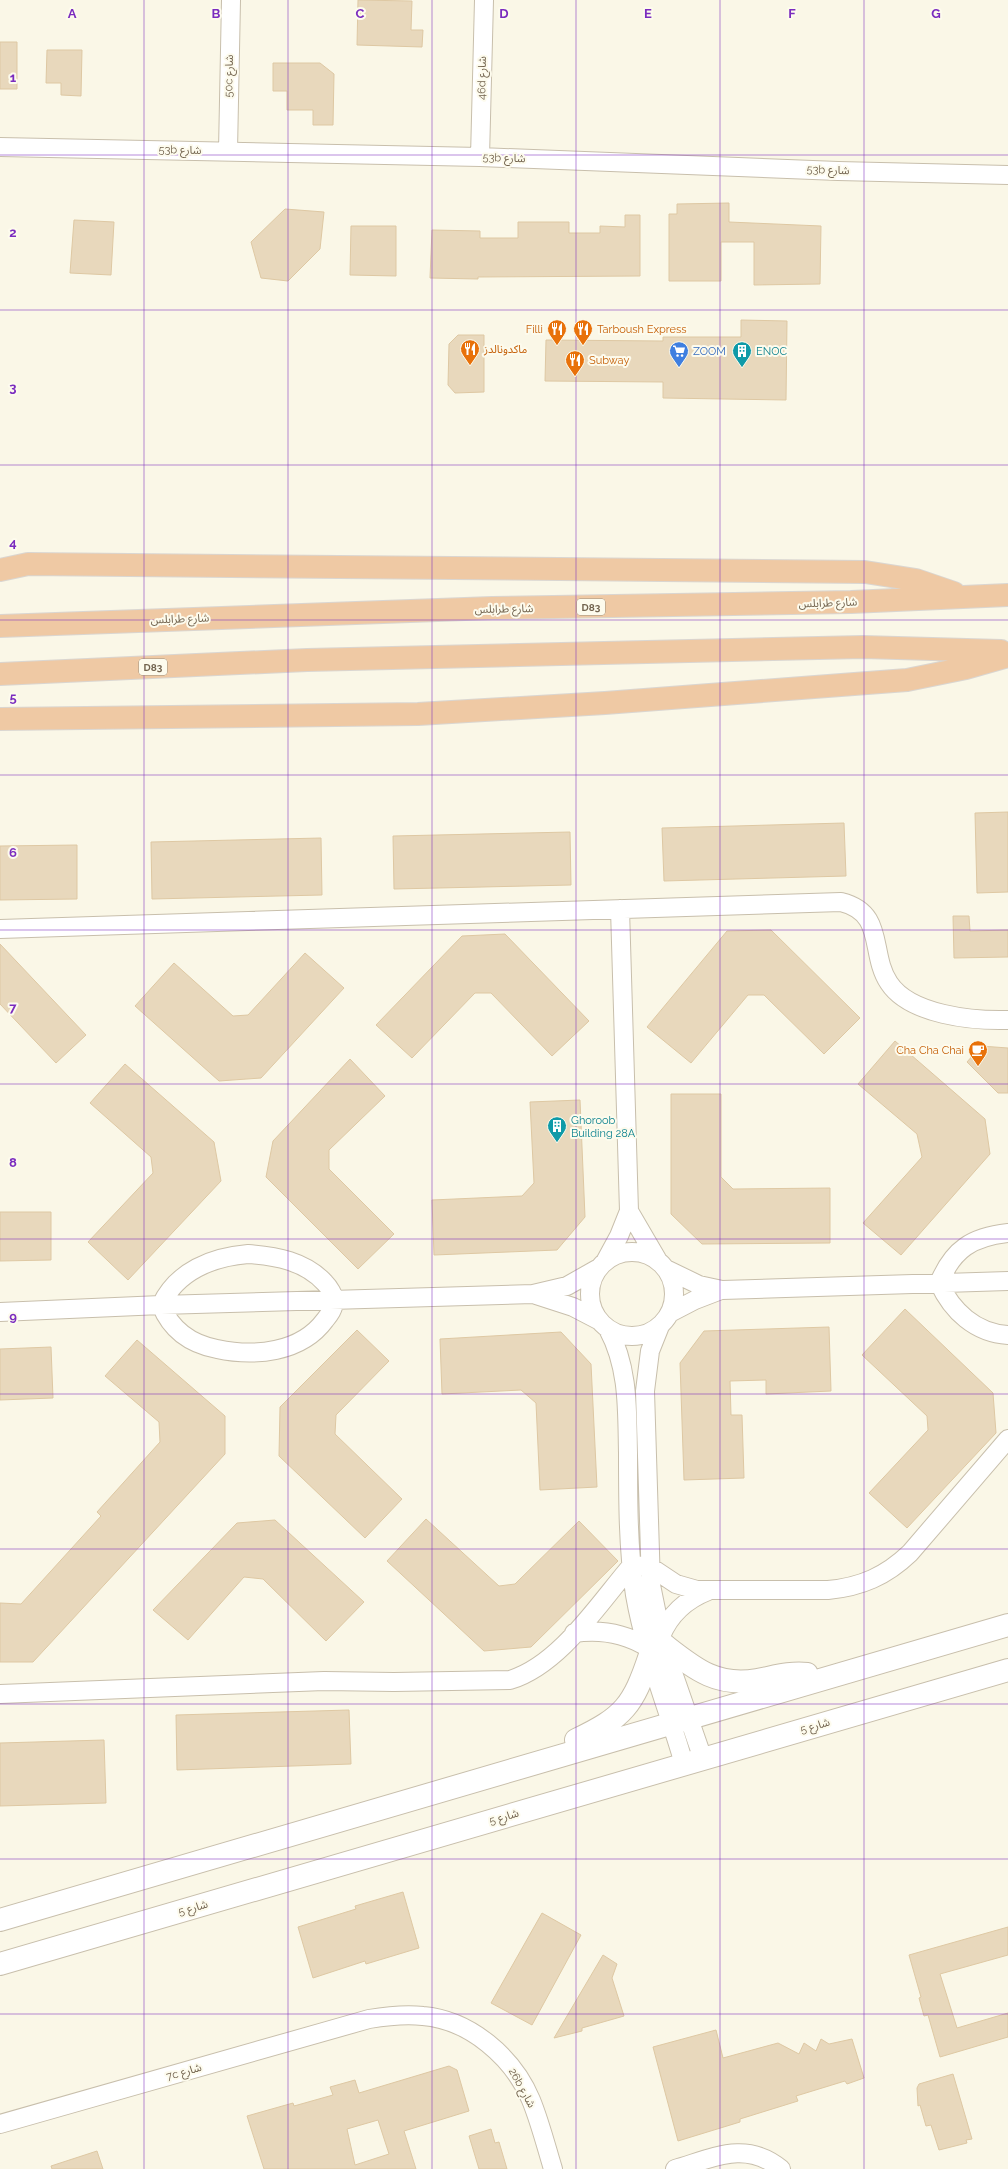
<svg xmlns="http://www.w3.org/2000/svg" width="1008" height="2169" viewBox="0 0 1008 2169" font-family="Raleway,'Noto Sans Arabic',sans-serif">
<rect width="100%" height="100%" fill="#faf7e7"/>
<!-- building -->
<path fill="#e8d8bc" stroke="#dec8a3" fill-rule="evenodd" d="M358,0l54,1 -1,29h12l-1,17 -65,-2z
M0,42h17v47h-17z
M47,50h35l-1,46 -20,-1v-12h-15z
M273,63h47l14,11 -1,51h-20v-15h-26v-19h-14z
M729,203v19l92,4 -1,58 -66,1v-43h-33v39h-52v-67h8v-10z
M285,209l39,3 -4,37 -32,32 -27,-3 -10,-36z
M625,215h15v61l-162,1v2l-48,-1 2,-48 48,1v7h38v-16h51v11h31v-7l25,1z
M74,220l40,2 -3,53 -41,-2z
M351,226h45v50l-46,-1z
M741,320l46,1 -1,79 -123,-2v-16l-118,-1 1,-41 117,1v-4h78z
M458,335h26v57l-29,1 -7,-8 1,-41z
M1008,812v80l-31,1 -2,-80z
M844,823l2,53 -182,5 -2,-53z
M570,832l1,53 -177,4 -1,-53z
M321,838l1,57 -170,4 -1,-57z
M77,845v54l-77,1v-54z
M953,916h16l1,15 38,-1v27l-54,1z
M771,930l89,88 -36,36 -60,-59h-16l-57,68 -44,-36 80,-96z
M505,934l84,87 -37,35 -61,-63h-16l-63,65 -36,-33 86,-89z
M0,944l86,91 -30,28 -56,-59z
M305,953l39,35 -83,90 -42,3 -84,-75 39,-43 59,53 15,-1z
M895,1041l90,78 5,35 -89,101 -38,-32 59,-66 -5,-23 -59,-50z
M981,1046l27,2v45h-10l-31,-31z
M350,1059l35,37 -56,54v19l65,65 -36,35 -92,-92 7,-36z
M125,1064l89,78 7,39 -93,99 -40,-38 65,-69 -2,-16 -61,-54z
M671,1094h50v83l12,12 97,-1v55l-128,1 -31,-30z
M580,1100l5,117 -28,33 -123,5 -2,-55 90,-4 12,-13 -4,-81z
M0,1212h51v48l-51,1z
M905,1309l88,84 3,40 -89,95 -38,-35 59,-63 -1,-14 -65,-61z
M829,1327l2,64 -65,3v-14l-36,1 1,34h11l2,63 -60,2 -4,-117 24,-32z
M357,1330l32,31 -53,54 -1,19 67,65 -37,39 -86,-82 1,-49z
M561,1332l30,32 6,123 -57,3 -4,-87 -15,-13 -79,4 -2,-55z
M137,1340l88,76v38l-192,208h-33v-59l21,1 80,-88 -4,-4 63,-70 -1,-20 -54,-46z
M51,1347l2,51 -53,2v-51z
M426,1519l73,67 16,-2 64,-63 39,40 -87,86 -47,4 -97,-90z
M275,1520l89,82 -38,39 -63,-62 -19,-2 -56,63 -35,-30 84,-87z
M349,1710l2,54 -174,6 -1,-55z
M104,1740l2,63 -106,3v-63z
M403,1892l16,56 -53,16 -1,-3 -52,17 -15,-51 58,-18 -1,-3z
M542,1913l39,22 -49,90 -41,-22z
M1008,1927v28l-68,19 17,54 51,-15v24l-68,20 -12,-42 -4,1 -5,-18 2,-1 -12,-42z
M603,1955l14,9 -5,14 12,38 -42,12v3l-28,7z
M716,2030l7,28 55,-15 21,11 5,-11 12,8 5,-12 8,5 23,-5 12,39 -17,6 -2,-3 -49,15 2,5 -58,18v3l-62,19 -25,-94z
M449,2066l8,4 12,41 -65,20 12,38h-152l-17,-53 46,-13 1,3 39,-11 -3,-8 25,-7 4,13zM378,2120l11,34 -34,11 -8,-36z
M953,2074l19,65 -6,1 1,3 -28,7 -8,-25 -5,1 -6,-21 -2,1 -1,-18 2,-4z
M491,2129l4,14 4,-1 8,27h-28l-10,-33z
M97,2151l6,18h-51l-1,-3z"/>
<g fill="none" stroke-linecap="round" stroke-linejoin="round">
<defs>
<path id="minor" d="M0,147l480,10 358,14 170,4
M228,151l3,-151
M480,157l4,-157
M0,929l841,-27c45,11 28,51 48,81 21,32 84,38 119,37
M629,1211l28,48
M1008,1233c-36,4 -55,16 -69,50 13,28 36,50 69,52
M590 1294a42 42 0 1 1 84 0a42 42 0 1 1-84 0Z
M248,1254c28,2 57,7 77,29 4,4 9,12 9,18 0,8 -5,14 -9,19 -24,33 -71,37 -108,29 -26,-5 -46,-19 -56,-44 16,-34 51,-48 87,-51z
M606,1260l13,-24 10,-25 -9,-302
M666,1269l33,16 23,5 286,-9
M536,1295l37,12 25,13
M0,1312l161,-7 372,-11 34,-8 30,-17
M670,1313l25,-13 26,-10
M660,1326l-10,25 -5,40 6,194 12,59 40,115
M608,1329c21,39 19,81 20,124 0,47 0,96 7,142 10,58 33,113 49,169
M574,1633c27,-4 50,0 73,14
M661,1636c9,-22 24,-36 47,-45
M0,1694l324,-13 70,1 116,-2c50,-15 89,-77 122,-115l17,1 27,18 21,6h131c33,-3 58,-14 82,-37l98,-114
M0,2124l369,-105c18,-3 36,-5 54,-3 47,4 90,41 108,84 9,22 15,46 22,69
M675,2169c38,-11 71,-29 106,0"/>
<path id="tertiary" d="M663,1644c31,24 52,43 94,36 17,-3 33,-8 50,-6
M576,1740c48,-23 57,-34 74,-85
M0,1920l1008,-295
M0,1964l1008,-294"/>
<path id="motorway" d="M0,570l28,-6 837,8 51,8 38,13
M0,626l492,-18 359,-6 157,-7
M0,674l307,-14 556,-13 138,4
M0,719l418,-5 187,-11 302,-23 59,-12 42,-12"/>
</defs>
<!-- minor casing -->
<use href="#minor" stroke="#c8bfac" stroke-width="20"/>
<!-- tertiary casing -->
<use href="#tertiary" stroke="#c8bfac" stroke-width="24"/>
<!-- motorway casing -->
<use href="#motorway" stroke="#dad6d1" stroke-width="24"/>
<!-- minor -->
<use href="#minor" stroke="#fff" stroke-width="18"/>
<!-- tertiary -->
<use href="#tertiary" stroke="#fff" stroke-width="22"/>
<!-- motorway -->
<use href="#motorway" stroke="#efc9a4" stroke-width="22"/>
</g>
<!-- grid -->
<path fill="none" stroke="#7b2cbf" stroke-width="1" stroke-opacity="0.55" d="M144,0v2169M288,0v2169M432,0v2169M576,0v2169M720,0v2169M864,0v2169M0,155h1008M0,310h1008M0,465h1008M0,620h1008M0,775h1008M0,930h1008M0,1084h1008M0,1239h1008M0,1394h1008M0,1549h1008M0,1704h1008M0,1859h1008M0,2014h1008"/>
<!-- icons -->
<defs>
<symbol id="restaurant-pin" viewBox="-11 -11 22 30"><path d="M0 17L-7.5 6A9.5 9.5 0 1 1 7.5 6Z" fill="#e8710a" stroke="#fdfbed"/><path d="M-5-6h1v4h1v-4h1v4h1v-4h1v5L-1.5 .5V6h-2V.5L-5-1ZM5-6V6H3V1.5H1.5Q1.5-4 5-6Z" fill="#fff"/></symbol>
<symbol id="supermarket-pin" viewBox="-11 -11 22 30"><path d="M0 17L-7.5 6A9.5 9.5 0 1 1 7.5 6Z" fill="#3f7fe0" stroke="#fdfbed"/><path d="M-6-5.5h2.5l.6 2H6L4.5 2H-2.5L-4.4-4H-6ZM-1.5 3.2a1.3 1.3 0 1 0 .1 0ZM3 3.2a1.3 1.3 0 1 0 .1 0Z" fill="#fff"/></symbol>
<symbol id="building-pin" viewBox="-11 -11 22 30"><path d="M0 17L-7.5 6A9.5 9.5 0 1 1 7.5 6Z" fill="#0f9aa8" stroke="#fdfbed"/><path d="M-4-6H4V6H1V3H-1V6H-4ZM-2.5-4.3h1.7v1.8h-1.7ZM.8-4.3h1.7v1.8H.8ZM-2.5-1h1.7V.8h-1.7ZM.8-1h1.7V.8H.8Z" fill="#fff"/></symbol>
<symbol id="cafe-pin" viewBox="-11 -11 22 30"><path d="M0 17L-7.5 6A9.5 9.5 0 1 1 7.5 6Z" fill="#e8710a" stroke="#fdfbed"/><path d="M-5.5-4.5H6V0H3Q3 3.5 0 3.5H-2.5Q-5.5 3.5-5.5 0ZM3-3.2v2h1.7v-2ZM-6 4.5H4V6H-6Z" fill="#fff"/></symbol>
</defs>
<g fill-rule="evenodd">
<use href="#restaurant-pin" x="546" y="318" width="22" height="30"/>
<use href="#restaurant-pin" x="572" y="318" width="22" height="30"/>
<use href="#restaurant-pin" x="459" y="338" width="22" height="30"/>
<use href="#supermarket-pin" x="668" y="340" width="22" height="30"/>
<use href="#building-pin" x="731" y="340" width="22" height="30"/>
<use href="#restaurant-pin" x="564" y="349" width="22" height="30"/>
<use href="#cafe-pin" x="967" y="1039" width="22" height="30"/>
<use href="#building-pin" x="546" y="1115" width="22" height="30"/>
</g>
<g text-anchor="middle" dominant-baseline="central" stroke-width="4" stroke-linejoin="round" paint-order="stroke">
<!-- shield labels -->
<g fill="#fdfbed" stroke="#9c917e" stroke-width="1">
<rect x="577" y="599" width="28" height="16" rx="3"/>
<rect x="139" y="659" width="28" height="16" rx="3"/>
</g>
<g font-size="10" font-weight="bold" fill="#72634e">
<text x="591" y="607">D83</text>
<text x="153" y="667">D83</text>
</g>
<!-- street labels -->
<g font-size="11" fill="#72634e" stroke="#fdfbed">
<text transform="translate(229 76) rotate(-89)">50c شارع</text>
<text transform="translate(482 78) rotate(-89)">46d شارع</text>
<text transform="translate(180 150) rotate(1)">53b شارع</text>
<text transform="translate(504 158) rotate(2)">53b شارع</text>
<text transform="translate(828 170) rotate(2)">53b شارع</text>
<text transform="translate(828 603) rotate(-2)">شارع طرابلس</text>
<text transform="translate(504 609) rotate(-1)">شارع طرابلس</text>
<text transform="translate(180 619) rotate(-2)">شارع طرابلس</text>
<text transform="translate(815 1726) rotate(-16)">شارع 5</text>
<text transform="translate(504 1817) rotate(-17)">شارع 5</text>
<text transform="translate(193 1908) rotate(-16)">شارع 5</text>
<text transform="translate(184 2072) rotate(-16)">7c شارع</text>
<text transform="translate(522 2088) rotate(61)">26b شارع</text>
</g>
<!-- food labels -->
<g font-size="11" fill="#c56008" stroke="#fdfbed" text-anchor="start">
<text x="543" y="329" text-anchor="end">Filli</text>
<text x="597" y="329">Tarboush Express</text>
<text x="484" y="349">ماكدونالدز</text>
<text x="589" y="360">Subway</text>
<text x="964" y="1050" text-anchor="end">Cha Cha Chai</text>
</g>
<!-- shop labels -->
<g font-size="11" fill="#366cbe" stroke="#fdfbed" text-anchor="start">
<text x="693" y="351">ZOOM</text>
</g>
<!-- culture labels -->
<g font-size="11" fill="#0d838f" stroke="#fdfbed" text-anchor="start">
<text x="756" y="351">ENOC</text>
<text x="571" y="1120">Ghoroob<tspan x="571" dy="13">Building 28A</tspan></text>
</g>
</g>
<g font-size="13" text-anchor="middle" font-weight="bold" fill="#7b2cbf" stroke="#fdfbed" stroke-width="4" stroke-linejoin="round" paint-order="stroke">
<text x="72" y="18">A</text>
<text x="216" y="18">B</text>
<text x="360" y="18">C</text>
<text x="504" y="18">D</text>
<text x="648" y="18">E</text>
<text x="792" y="18">F</text>
<text x="936" y="18">G</text>
<text x="13" y="82">1</text>
<text x="13" y="237">2</text>
<text x="13" y="392">3</text>
<text x="13" y="547">4</text>
<text x="13" y="702">5</text>
<text x="13" y="857">6</text>
<text x="13" y="1012">7</text>
<text x="13" y="1167">8</text>
<text x="13" y="1321">9</text>
</g>
</svg>
